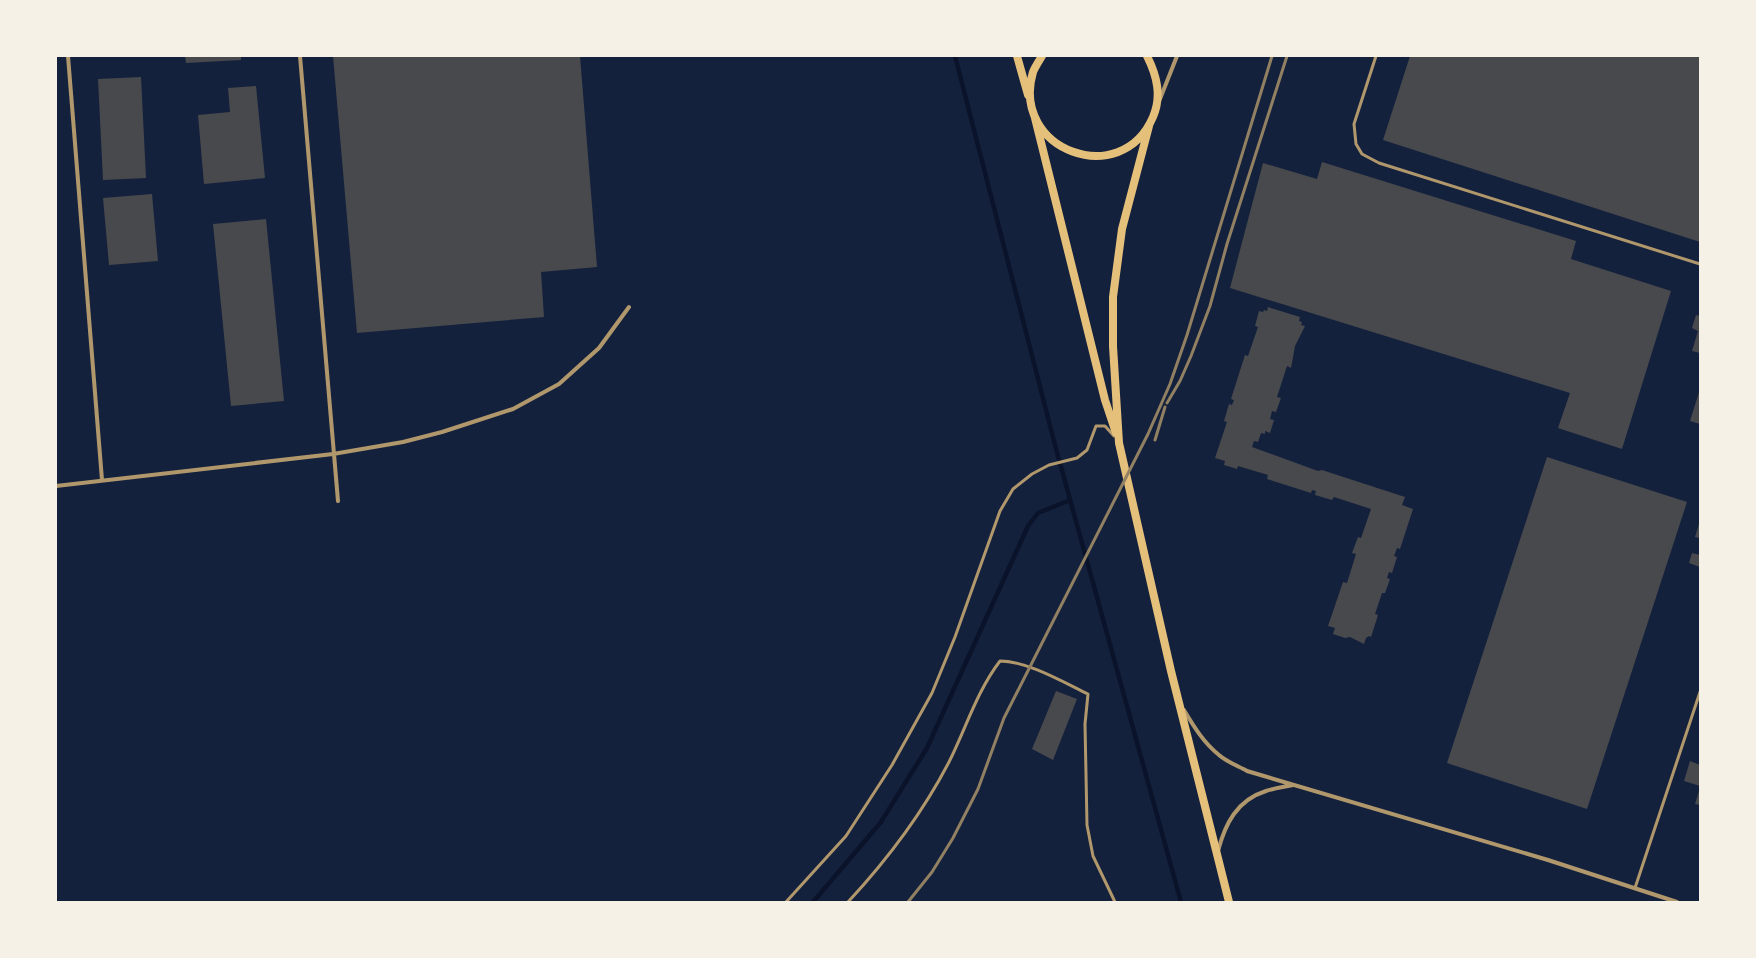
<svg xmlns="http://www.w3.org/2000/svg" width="1756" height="958" viewBox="0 0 1756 958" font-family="'Space Grotesk',sans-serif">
<rect width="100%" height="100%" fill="#14213d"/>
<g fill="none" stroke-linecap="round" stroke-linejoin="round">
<!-- stream -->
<path stroke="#0b132b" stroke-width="4.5" d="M955,56l100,389 126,457
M813,902l68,-80 46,-74 101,-222 10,-13 32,-13"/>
</g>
<!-- building -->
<path fill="#48494c" d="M185,56h56v4l-55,3z
M333,56h247l17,211 -56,5 3,45 -187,16z
M1410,56h290v186l-317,-102z
M141,77l5,101 -43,2 -5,-101z
M256,86l9,92 -61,6 -6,-69 32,-3 -2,-24z
M1322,162l254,79 -5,18 100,32 -49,158 -64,-21 12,-35 -340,-105 33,-125 54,16z
M152,194l6,67 -49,4 -6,-67z
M266,219l18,182 -53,5 -18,-182z
M1268,307l32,10 -1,4 3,1 -1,3 4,1 -10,20 -4,22 -4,-2 -10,31 4,1 -5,14 -4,-1 -2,8 4,1 -4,13 -5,-2v3l-4,-1 -3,9 -4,-1 -2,6 66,24 4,-1 83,27 -3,8 11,4 -13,40 -3,-1 -3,8 3,1 -5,16 -3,-1 -2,6 3,1 -5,14h-3l-7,21 3,1 -7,22 -2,-1 -3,2 -2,6 -14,-7 -5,1 -12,-4 2,-6 -7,-2 15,-44 4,1 9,-29 -4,-1 6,-16 3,1 10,-29 -37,-12 -2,3 -17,-5 1,-4 -4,-1 -1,3 -44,-14 1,-4 -30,-9 -1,3 -13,-4 1,-4 -10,-3 12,-36 -3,-1 5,-17 3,1 2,-5 -3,-1 14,-44 3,1 10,-29 -3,-1 4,-15 4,1 1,-2 3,1z
M1696,315l4,1v37l-8,-2 6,-20 -6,-3z
M1700,389v35l-10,-3z
M1547,457l140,45 -100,307 -140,-46z
M1700,521v17l-5,-1z
M1692,553l8,2v12l-11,-4z
M1056,691l21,8 -24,61 -21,-11z
M1690,761l10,4v21l-16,-5z
M1700,788v17l-5,-1z"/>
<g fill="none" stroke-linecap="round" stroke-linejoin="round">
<!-- service -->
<path stroke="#b1986c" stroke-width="3" d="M1376,56l-22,68 2,20 6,10 17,9 321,101
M1635,888l65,-196
M786,902l60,-66 46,-71 40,-72 23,-56 45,-126 13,-22 19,-15 17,-9 28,-7 10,-8 9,-24h9l9,10
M848,902c39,-42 75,-90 101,-140 17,-34 28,-71 51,-101 27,0 63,21 88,33l-3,30 2,101 6,31 22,46"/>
<!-- minor -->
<path stroke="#b1986c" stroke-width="4" d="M68,56l34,424
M300,56l38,445
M1160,99l17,-43
M56,486l277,-32 70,-12 39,-10 71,-23 46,-25 40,-36 30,-41
M1184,710c10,17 20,33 35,45 8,7 19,11 28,16l301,89 129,42
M1218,851c7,-27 19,-51 48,-60 9,-3 18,-4 27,-6"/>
<!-- secondary -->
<path stroke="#e5c07b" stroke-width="8" d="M1017,56l11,39
M1042,56c-3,5 -7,11 -9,16 -23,78 88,119 120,45 9,-21 4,-41 -6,-61
M1035,118l70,282 11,33
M1149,126l-27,103 -9,68v49l6,97 52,228 58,231"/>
<!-- rail -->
<path stroke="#918062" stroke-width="3" d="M1167,403l13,-22 11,-25 19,-50 17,-62 60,-188
M1155,440l10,-33
M908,902l24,-30 21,-34 25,-49 26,-71 144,-284 22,-50 17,-49 85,-279"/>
</g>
<!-- border -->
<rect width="1756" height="958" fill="none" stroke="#f6f1e7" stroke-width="114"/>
</svg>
